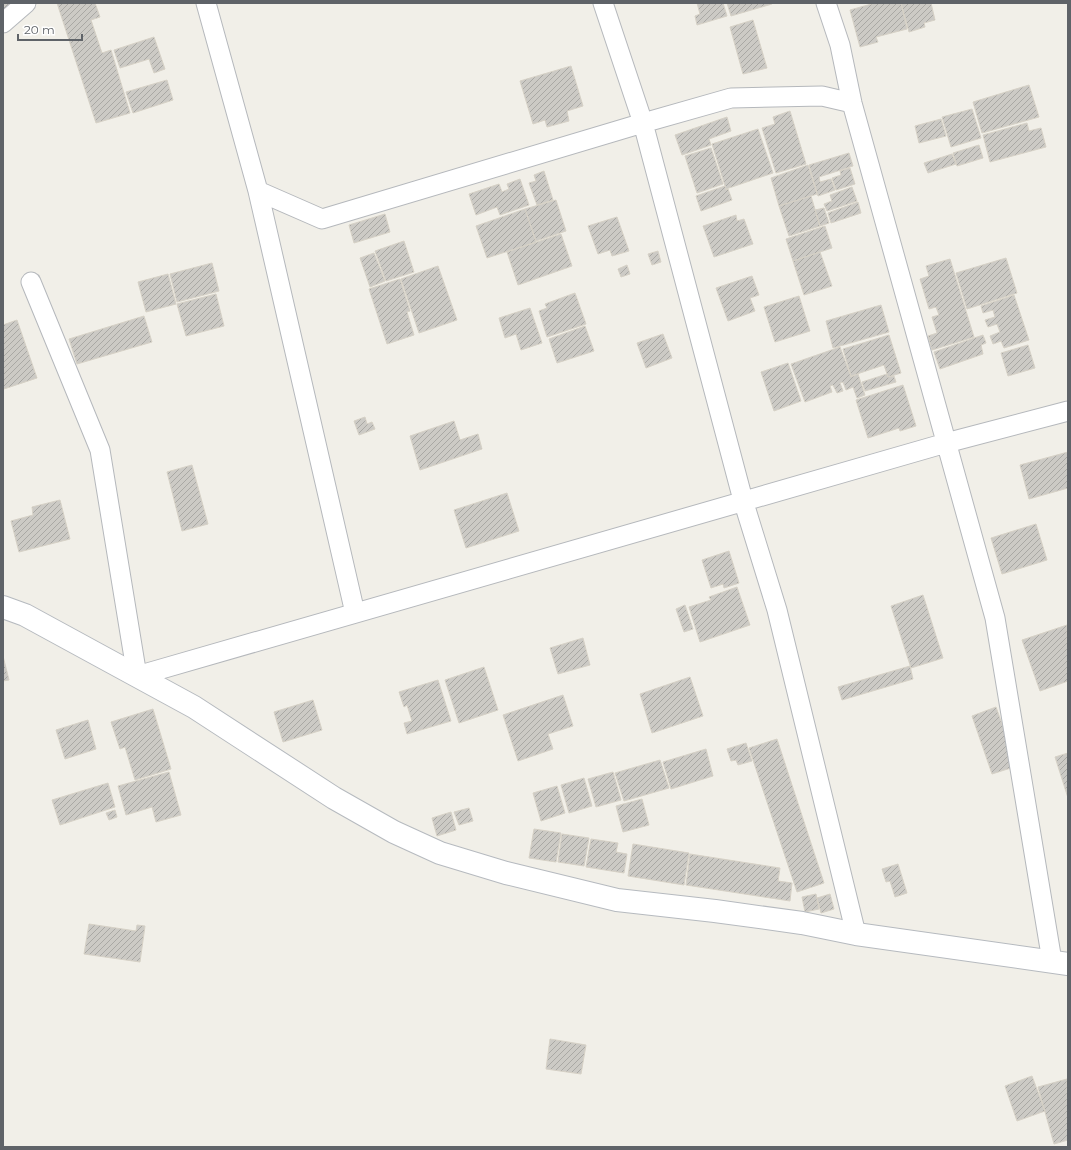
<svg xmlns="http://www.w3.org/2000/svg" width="1071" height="1150" viewBox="0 0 1071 1150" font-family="Montserrat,sans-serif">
<defs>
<pattern id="building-hatch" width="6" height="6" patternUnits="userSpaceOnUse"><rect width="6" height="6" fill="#cccac5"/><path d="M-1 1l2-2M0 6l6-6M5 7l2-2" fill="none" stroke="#a9a8a4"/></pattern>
</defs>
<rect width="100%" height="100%" fill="#f1efe8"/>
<!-- building -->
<path fill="url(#building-hatch)" stroke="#d6d1c6" d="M3,3h8l2,6 -10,3z
M57,3h38l5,14 -9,3 11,33 9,-3 19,63 -34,10z
M697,3h26l4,13 -30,9 -2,-9 5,-2z
M727,3h44l1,1 -41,12z
M875,3h26l6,26 -31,8 2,5 -18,5 -10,-37z
M901,3h30l4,17 -11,3 1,4 -16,5z
M753,20l14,48 -24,6 -13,-47z
M154,37l11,32 -11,4 -5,-14 -29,9 -6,-18z
M571,66l12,40 -16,5 2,10 -22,6 -2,-7 -12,4 -13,-43z
M167,80l6,20 -40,13 -7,-21z
M1029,85l10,32 -57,16 -9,-31z
M972,109l9,29 -30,9 -9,-30z
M790,111l16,53 -30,9 -14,-45 13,-4 -2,-7z
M727,117l4,14 -22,8 2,6 -29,10 -7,-20z
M941,119l5,17 -27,7 -4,-17z
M1027,123l2,8 12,-3 5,19 -56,15 -7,-27z
M758,129l15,44 -47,16 -14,-45z
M979,145l4,13 -26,8 -4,-13z
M711,148l12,36 -26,9 -12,-37z
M849,153l4,13 -34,11 1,5 11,-3 4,11 -17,6 -9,-31z
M952,154l4,10 -28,9 -4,-10z
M808,165l9,29 -38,12 -8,-28z
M850,168l5,16 -19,6 -4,-12 9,-3 -1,-4z
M544,171l9,29 -16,5 -8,-22 7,-2 -2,-6z
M520,179l9,26 -29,10 -3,-8 -21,8 -7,-21 30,-10 3,8 7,-3 -2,-5z
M725,186l1,4 2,-1 4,11 -31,11 -5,-15z
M852,187l5,14 -30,10 -3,-7 8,-3 -2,-6z
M811,196l9,30 -31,10 -10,-30z
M556,200l10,31 -30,10 -11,-32z
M858,202l3,11 -30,10 -3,-10z
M824,208l5,15 -9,3 -5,-16z
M525,209l11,33 -49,16 -11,-32z
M385,214l5,18 -36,11 -5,-18z
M736,215l1,6 7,-2 9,25 -39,13 -11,-31z
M617,217l12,34 -17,5 -2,-6 -12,4 -10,-28z
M825,226l7,22 -39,13 -7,-22z
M561,234l11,32 -54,19 -11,-33z
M404,241l10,31 -28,9 -11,-30z
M658,251l3,11 -9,3 -4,-11z
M820,252l12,34 -28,9 -11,-34z
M374,253l11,28 -15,6 -10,-29z
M1006,258l11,35 -50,16 -11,-36z
M950,259l24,78 -42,13 -4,-14 9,-3 -5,-16 7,-2 -3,-8 -7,2 -9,-30 9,-3 -3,-10z
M212,263l7,28 -42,11 -7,-28z
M627,265l3,9 -9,3 -3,-8z
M438,266l19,54 -38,13 -18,-54z
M168,274l8,30 -30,8 -8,-30z
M752,276l7,19 -9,3 5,13 -27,10 -12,-33z
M400,279l10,32 -3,1 7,23 -27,9 -18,-55z
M575,293l11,31 -39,13 -8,-26 8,-3 -2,-4z
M216,294l8,32 -38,10 -9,-32z
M1014,295l15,45 -25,8 -3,-7 -8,3 -3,-8 10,-4 -3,-8 -9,3 -3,-7 10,-3 -2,-7 -10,3 -2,-7z
M799,296l11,35 -35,11 -11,-35z
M881,305l8,27 -56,16 -7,-27z
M530,308l12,35 -21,7 -5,-16 -11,4 -6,-20z
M144,316l8,26 -75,22 -8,-25z
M17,320l20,58 -33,11 -1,-3v-61z
M585,326l9,25 -37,12 -8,-24z
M663,334l9,24 -26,10 -9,-25z
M889,335l12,38 -13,4 -4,-12 -33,11 -8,-27z
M983,335l3,8 -5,2 2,9 -43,15 -6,-17z
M1028,345l7,23 -27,8 -7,-23z
M840,347l11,30 7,-3 7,21 -8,3 -4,-11 -7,3 -3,-8 -3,1 3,8 -6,2 -4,-8 -3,1 2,6 -27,10 -14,-38z
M788,363l13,38 -27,10 -13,-39z
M887,374l1,3 6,-1 2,6 -31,9 -3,-9z
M903,385l13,41 -16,5 -1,-3 -31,10 -12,-38z
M365,417l2,7 5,-2 3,7 -16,6 -5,-14z
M454,421l6,19 18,-6 4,15 -62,21 -10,-34z
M1068,452v36l-39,11 -9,-34z
M192,465l16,59 -26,7 -15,-59z
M507,493l12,38 -53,17 -12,-38z
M60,500l10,39 -51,13 -8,-31 22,-6 -1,-8z
M1036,524l11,36 -45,14 -11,-36z
M729,551l10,32 -15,5 -1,-4 -12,4 -9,-28z
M737,587l13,38 -50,17 -11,-35 22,-7 -2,-3z
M923,595l20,63 -32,10 -20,-62z
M685,605l8,24 -9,3 -8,-23z
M1067,625l1,56 -28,10 -18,-51z
M583,638l7,27 -32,9 -8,-26z
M3,656l6,24 -6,1z
M910,666l3,13 -71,21 -4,-13z
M484,667l14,43 -39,13 -14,-43z
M690,677l13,39 -51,17 -12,-39z
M438,680l13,41 -44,13 -3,-11 8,-2 -5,-16 -3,2 -5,-15z
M563,695l10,31 -25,8 5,15 -35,12 -15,-46z
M313,700l9,30 -39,12 -9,-30z
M996,707l21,59 -25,8 -20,-58z
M153,709l18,60 -36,11 -10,-33 -5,2 -9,-27z
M88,720l8,29 -31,10 -9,-29z
M777,739l47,144 -27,9 -48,-144z
M746,743l6,18 -14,4 -2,-5 -5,1 -4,-12z
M706,749l7,27 -42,13 -8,-27z
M1068,753v45l-13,-41z
M660,760l9,28 -45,13 -9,-28z
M169,772l12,43 -25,7 -4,-15 -26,8 -8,-29z
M613,772l8,28 -25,7 -8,-28z
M584,778l8,28 -23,7 -8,-28z
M108,783l7,24 -55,18 -8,-25z
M557,786l8,27 -24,8 -8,-28z
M642,799l7,26 -26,7 -7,-26z
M469,808l4,13 -14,4 -5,-13z
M115,810l2,7 -8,3 -3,-7z
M451,812l5,18 -19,6 -5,-18z
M534,829l27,4 -5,29 -27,-4z
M562,834l27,4 -5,28 -26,-4z
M591,839l27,4 -2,9 11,2 -3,19 -38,-6z
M633,844l56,9 -5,32 -56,-9z
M690,854l90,14 -2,13 14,2 -2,18 -104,-16z
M898,864l9,29 -12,4 -5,-16 -4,1 -4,-13z
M816,894l3,15 -14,3 -3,-15z
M830,894l4,15 -13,4 -4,-15z
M89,924l47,7 1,-6 8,1 -5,36 -56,-8z
M550,1039l36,6 -5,29 -35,-5z
M1032,1076l13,35 -28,10 -12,-35z
M1067,1079l1,61 -14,4 -16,-57z"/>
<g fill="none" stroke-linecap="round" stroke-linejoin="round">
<defs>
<path id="street" d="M206,3l52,188 97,422
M603,3l40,120 100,377 34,110 79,324
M826,3l14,42 12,58 143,515 57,343
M3,23l23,-20
M258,191l64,28 321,-96 88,-25 91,-2 30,7
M31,282l69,168 37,226 809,-233 122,-32"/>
<path id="secondary" d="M3,607l22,8 169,92 140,91 60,34 46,21 66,20 111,27 98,11 87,12 54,11 212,30"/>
</defs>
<!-- street casing -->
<use href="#street" stroke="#b5b8bc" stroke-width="21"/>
<!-- secondary casing -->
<use href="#secondary" stroke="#b6babf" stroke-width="24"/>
<!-- street -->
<use href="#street" stroke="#fff" stroke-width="19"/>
<!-- secondary -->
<use href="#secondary" stroke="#fff" stroke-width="22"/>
</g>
<!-- border -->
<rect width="1071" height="1150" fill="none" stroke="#5f6368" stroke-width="8"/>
<!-- scale -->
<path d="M18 34v6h64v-6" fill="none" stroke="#5f6368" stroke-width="2"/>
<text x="24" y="34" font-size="12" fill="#5f6368" stroke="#ffffff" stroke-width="3" paint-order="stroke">20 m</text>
</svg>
